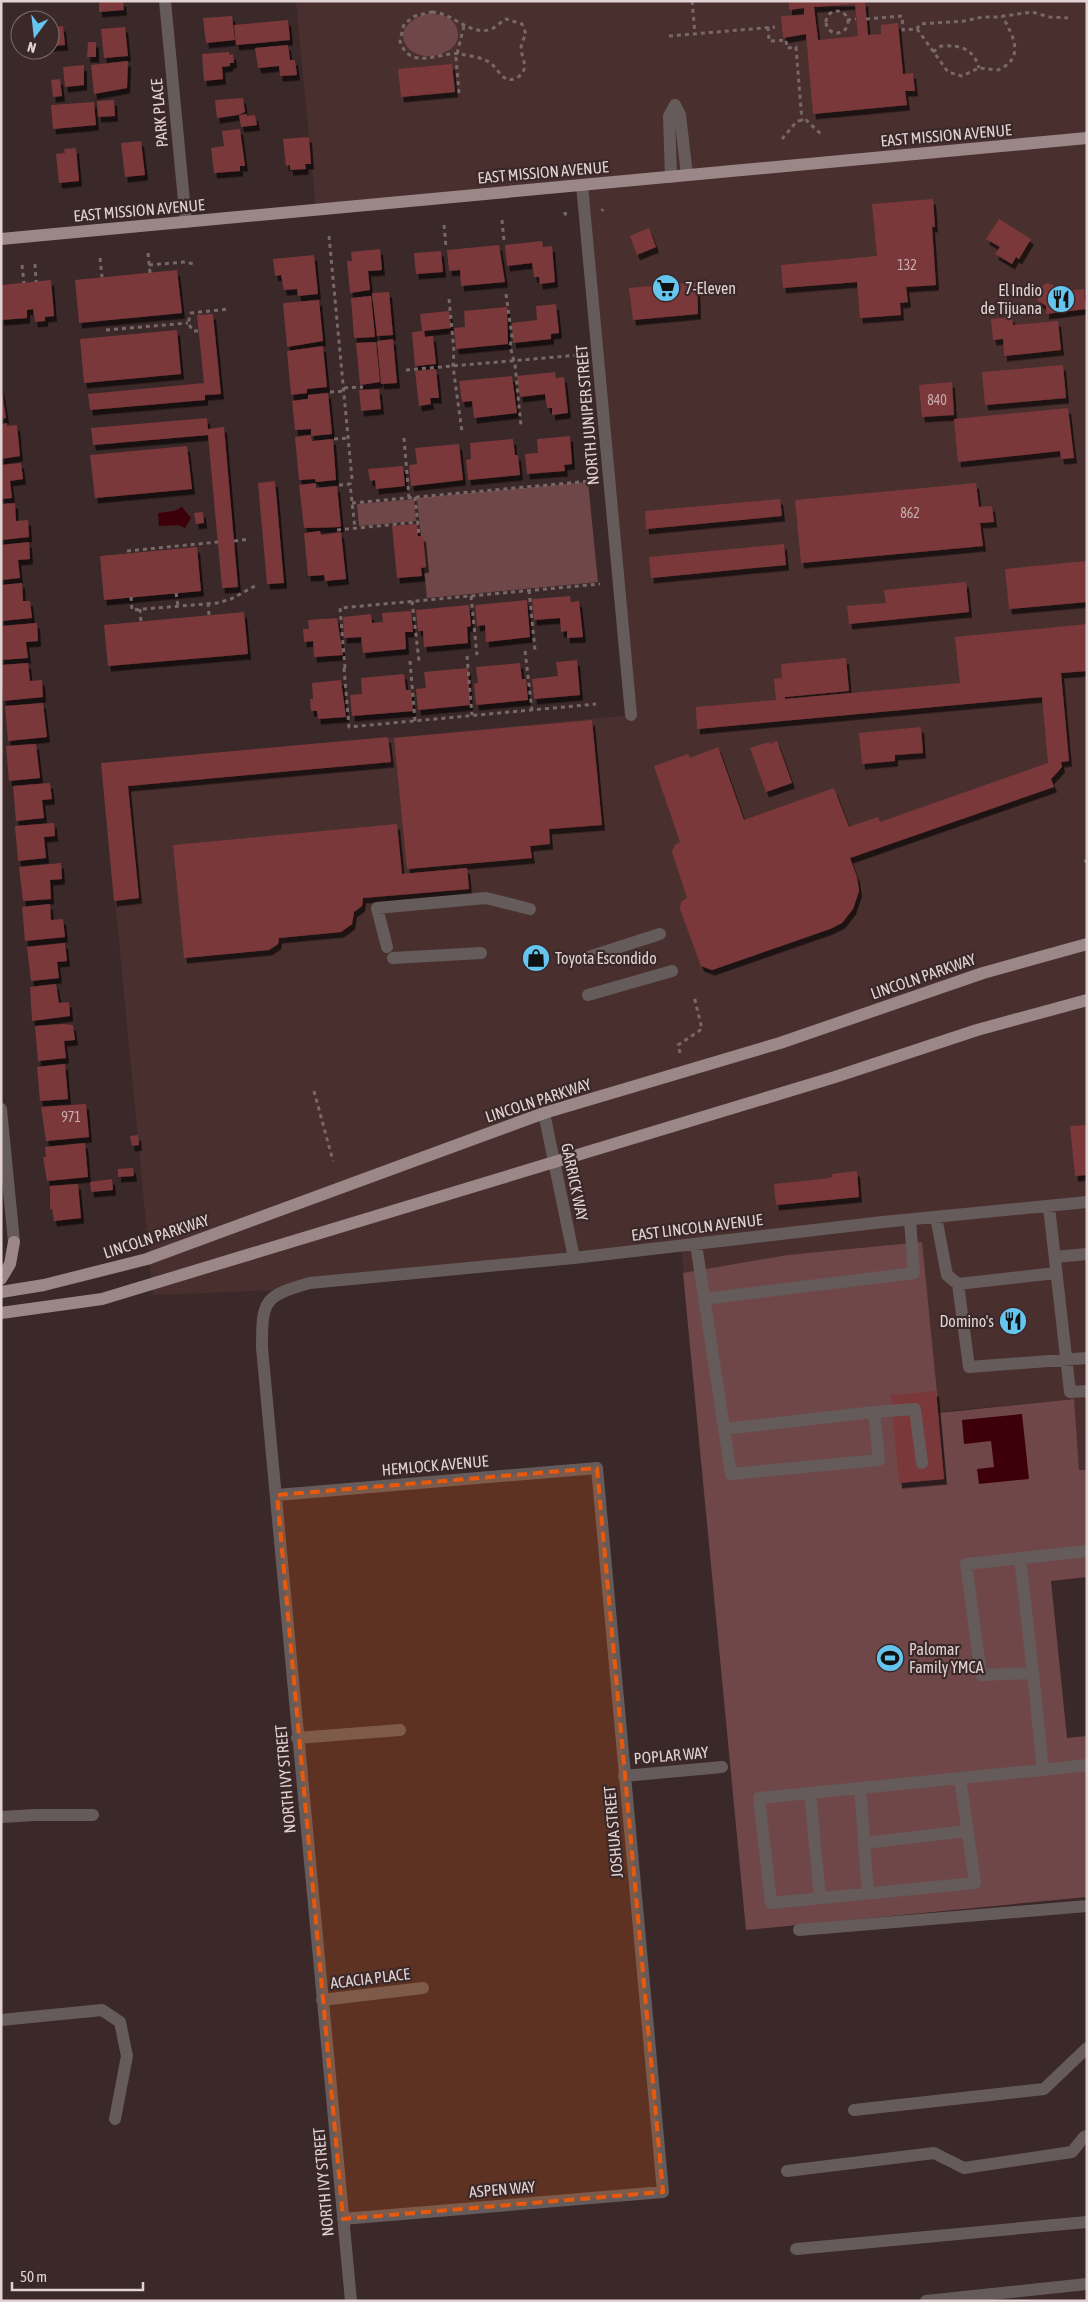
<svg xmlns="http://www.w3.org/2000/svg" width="1088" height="2302" viewBox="0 0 1088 2302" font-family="'Asap Condensed',sans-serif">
<defs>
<filter id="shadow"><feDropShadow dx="3" dy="5.5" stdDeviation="0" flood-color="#0009"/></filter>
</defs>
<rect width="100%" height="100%" fill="#3b2828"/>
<!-- built -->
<path fill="#4a2f2f" d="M296,1h791v1469h-8l-6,-71 -128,12 6,73 -245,18 -25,-256 -399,44 -129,5 -51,-530 529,-50 -49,-530 -266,25z"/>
<!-- green -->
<path fill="#704748" d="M426,14c6,0 14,0 19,2 15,6 18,26 4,34 -36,22 -70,-21 -23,-36z
M588,482l10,100 -171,16 -10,-100z
M414,499l2,22 -57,5 -2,-22z
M922,1242l17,171 135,-14 5,71h8v107l-36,4 16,157 20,-2v161l-341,33 -63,-657 105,-18z"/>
<!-- water -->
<path fill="#3d000a" d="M182,507l9,11 -6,10 -7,-3 -19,1 -1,-13 16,-2z
M1022,1414l7,65 -50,5 -2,-15 17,-2 -3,-26 -27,3 -2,-24z"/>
<!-- building -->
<path fill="#7a383b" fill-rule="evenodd" filter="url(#shadow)" d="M99,1h24l1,9 -25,2z
M789,1h76l3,34 13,-1v-9l17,-2 5,51 10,-1 2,18h-10l2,14 -94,9 -7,-80 -23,4 -2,-22 23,-1v-7l-15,2zM855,4l3,32 -40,4 -4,-33z
M232,16l3,24 -29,3 -3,-25z
M288,20l2,20 -54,5 -2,-20z
M63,26l2,19 -15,1v-19z
M125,27l3,29 -24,2 -3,-29z
M88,42h8v15h-9z
M288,45l2,15h5l2,15 -17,1 -1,-10 -21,2 -3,-20z
M229,52v3l4,-1 1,9h-4v3l-8,1 1,12 -19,2 -2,-27z
M128,61l-1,27 -33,6 -3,-29z
M452,64l3,28 -54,5 -3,-28z
M84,65v20l-19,2 -2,-20z
M60,79l2,17 -9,1 -2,-17z
M243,98l2,14 -7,3 -21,3 -2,-18z
M114,100l1,16 -17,1 -1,-16z
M94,102l2,23 -43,4 -2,-24z
M247,114v2l8,-1 2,10 -16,2 -2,-12z
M240,129l5,37h-5v5l-26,2 -3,-25 13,-2 -2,-15z
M309,137l2,27h-6l1,5 -16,1v-5l-4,1 -3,-27z
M141,141l4,34 -20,2 -4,-34z
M76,148l3,33 -20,2 -3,-29 9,-1 -1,-4z
M933,199l2,28h-3l4,58 -30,2 2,15 -8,1 1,12 -41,3 -3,-36 -74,6 -2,-23 96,-9 -5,-52z
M999,219l32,20 -12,20 -3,-2 -4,7 -17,-10 5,-7 -14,-8z
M649,228l7,19 -19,8 -7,-19z
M542,241l1,6 9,-1 3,36 -15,2 -1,-7h-5l-2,-14 -25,3 -2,-21z
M499,245l6,37 -44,4 -1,-16 -11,1 -2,-21z
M380,249l2,21 -14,1 2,19 -20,3 -3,-32h5l-1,-9z
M441,251l2,21 -27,2 -2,-21z
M314,255l4,39 -20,2 -1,-7 -13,1 -3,-15 -6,1 -2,-17z
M177,270l5,43 -103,10 -4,-43z
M51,280l3,36 -9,1v4l-10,1 -2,-13 -6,1v8l-26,2v-35z
M697,282l1,32 -65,6 -4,-32z
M1047,283l6,2 6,7 25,-3 2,20 -40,5v-8l-8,-5 -2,-7 2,-6z
M389,292l4,43 -16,1 -5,-43z
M371,296l4,41 -21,1 -3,-40z
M319,300l4,41 -36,6 -4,-44z
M556,304l3,29 -8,1v5l-38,4 -1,-20 25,-3 -1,-14z
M507,307l1,37 -52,5 -2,-21 11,-1 -1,-16z
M449,311l2,17 -27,3 1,6 8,-1 3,28 -21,2 -3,-34 10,-1 -2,-17z
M213,314l8,80 -16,1v5l-115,10 -2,-16 116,-11 -7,-68z
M1012,317l1,8 45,-4 3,29 -57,6 -1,-17 -10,1 -2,-21z
M177,330l4,44 -97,9 -4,-44z
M393,339l4,44 -16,1 -4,-43z
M376,342l4,40 -20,3 -4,-42z
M323,346l4,41 -20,2v4l-16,2 -4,-44z
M1063,365l3,33 -81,7 -3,-33z
M436,369l3,29h-9l1,6 -12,2 -4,-35z
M555,372l1,6 8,-1 4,36 -16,2v-7h-5l-2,-14 -25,3 -3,-21z
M512,376l5,37 -43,5 -2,-17 -10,1 -3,-21z
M952,382l2,33 -32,2 -3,-32z
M1,386l5,32 -5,1z
M379,389l2,20 -20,2 -2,-21z
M328,393l4,41 -21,2 1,5 21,-2 3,41 -20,2 -1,-3 -16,1 -4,-43 16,-2v-6l-16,1 -3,-29 16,-2v-4z
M1068,408l6,50 -13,1 -1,-8 -102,11 -4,-43z
M207,418l1,11 16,-2 14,160 -16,1 -14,-153 -115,10 -2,-17z
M7,423v3l10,-1 3,31 -19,3v-35z
M570,436l2,28 -8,1 1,6 -38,3 -2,-20 13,-1 -1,-14z
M513,439l2,16h3l2,20 -52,5 -2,-20 5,-1 -1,-16z
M459,444l4,36 -52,6 -2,-21 8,-1 -2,-16z
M187,446l5,43 -97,9 -5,-43z
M21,463l2,16 -13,2 2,17 -11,1v-34z
M403,466l2,20 -29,3 -1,-9 -5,1 -2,-12z
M275,481l9,102 -17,1 -9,-101z
M316,483v5l21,-2 4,41 -37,1 -5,-43z
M976,483l3,24 13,-1 2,16 -14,1 3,23 -182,17 -6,-63z
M780,499l2,17 -136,13 -1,-18z
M15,503l1,18 12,-1 1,17 -28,3v-36z
M203,512l1,11 -8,1 -2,-11z
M417,524l1,12h5l3,31 -5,1 1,8 -25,2 -5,-52z
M320,531l1,4 20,-3 5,47 -21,2 -1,-6 -16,1 -4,-43z
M29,542l1,17 -12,1 2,18 -19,2v-35z
M784,544l2,21 -135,13 -2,-21z
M197,547l4,44 -97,9 -4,-44z
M1086,561l1,41 -78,7 -4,-40z
M966,582l3,30 -120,12 -2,-18 39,-3 -2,-13z
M22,583l1,18h7l2,17 -31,3v-36z
M570,596l1,6 8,-1 4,36 -16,1v-7l-6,1 -1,-14 -26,2 -2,-21z
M527,600l3,37 -44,5 -1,-17 -8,1 -2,-21z
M469,605l2,21 -4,1 1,16 -44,4 -1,-16h-5l-2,-21z
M411,611l2,21h-8l1,17 -43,4 -2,-16 -17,1 -1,-21 28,-3 1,9 11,-1 -1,-9z
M244,612l4,42 -140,12 -4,-41z
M337,618l6,37 -29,2 -1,-16 -9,1 -1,-13h6l-1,-9z
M37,623l1,18 -12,1 2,16 -27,2v-34z
M1087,624v47l-26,2 8,88 -8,1 1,5 -11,12 3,8 -204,71 7,19 2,14 -6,18 -11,14 -12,6 -118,41 -11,-4 -21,-57 1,-7 6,-4 -15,-46 3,-7 5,-3 -26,-76 34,-12 2,4 28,-11 26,73 90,-32 15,39 29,-10 2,5 168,-59 -6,-66 -345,32 -1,-22 80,-7 -2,-21 8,-1 -1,-14 65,-6 3,33 -64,6v2l175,-16 -5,-46z
M577,660l3,35 -46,4 -2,-20 26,-3 -2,-14z
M28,663l2,18 12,-1 1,17 -40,4 -2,-36z
M520,663l2,16h4l2,21 -52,5 -2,-21 4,-1 -2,-16z
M468,668l2,37 -52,5 -2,-21 10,-1 -2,-16z
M404,674l2,16h5l2,21 -61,5 -2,-21 12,-1 -1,-16z
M341,680l5,37 -28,2 -1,-8h-6l-1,-12h3l-1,-16z
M43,703l4,34 -39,4 -3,-35z
M592,720l10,105 -53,4 1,15 -20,2 2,12 -125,11 -13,-131z
M921,727l2,26 -28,2v6l-33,3 -3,-31z
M388,737l3,25 -263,24 11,112 -25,3 -13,-138z
M777,741l15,42 -26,9 -16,-44 19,-6 1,2z
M36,744l4,34 -31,3 -3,-35z
M50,783l2,16 -10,1 2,18 -28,3 -3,-35z
M54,823l1,13 -11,1 2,21 -28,3 -3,-35z
M397,824l5,50 65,-6 2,21 -106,9 -1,8 -8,6 -2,12 -11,8 -62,6 -1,6 -9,6 -85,8 -11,-113z
M61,863l1,16 -12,1 1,19 -28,2 -4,-34z
M50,904l1,16 12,-1 2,18 -40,4 -3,-34z
M65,943l2,18 -10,1 2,16 -28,3 -4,-34z
M56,984l3,19 10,-1 1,14 -38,5 -2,-34z
M63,1024l10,1 2,15 -11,1 2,17 -28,3 -3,-35z
M65,1064l3,35 -28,2 -3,-34z
M86,1104l3,33 -43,4 -5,-34z
M1087,1125v50l-12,1 -5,-50z
M138,1135l1,10 -7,1 -2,-10z
M85,1143l3,34 -41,4 -4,-24h3l-1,-10z
M133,1168l1,8 -16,1v-8z
M857,1171l2,26 -83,8 -2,-21 49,-5 9,-2v-3z
M112,1179l1,11 -22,2 -1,-10z
M78,1184l3,34 -27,3 -2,-12h-2v-23z
M936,1391l8,88 -45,4 -8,-88z"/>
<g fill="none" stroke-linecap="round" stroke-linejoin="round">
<!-- path -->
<path stroke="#796868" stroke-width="3" stroke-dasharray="4 4" stroke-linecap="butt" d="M692,1l3,33
M826 22a11 11 0 1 1 22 0a11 11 0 1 1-22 0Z
M432,12c21,1 35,22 57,18 7,-2 11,-8 17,-11l16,5 4,10c-2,4 -5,10 -5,15 1,10 9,20 -3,28 -16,10 -20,-12 -31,-16 -7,-4 -18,-5 -26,-7 -18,-4 -51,19 -61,-13l4,-17 11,-8z
M866,19l36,-3 1,14 14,-1 3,-5 44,-3 19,-4h14l35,-5 18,5 18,1
M847,20l9,-1
M768,27l1,14 17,-1 1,8 9,-1 6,74
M917,29l31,43 14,4 17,-8 19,2c28,-12 15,-35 4,-54
M669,36l106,-9
M933,52l8,-6c20,-1 32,2 38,22
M459,93l-3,-35 8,-32
M782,139l15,-18 9,-1 16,15
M602,211l1,-2
M565,212v2h2
M502,220l2,21
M444,225l2,22
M329,236l23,243 -2,5
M148,253l2,20
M100,258l2,19
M35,264l1,18
M22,265l2,18
M149,265l36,-3 9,2
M506,294l6,43 -2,9 5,19 6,61
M449,299l5,52 -1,15 9,66
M106,330l82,-7
M198,331h-5l-5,-8 3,-10 38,-4
M406,370l173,-15
M344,388l19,-1
M330,392l14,-1
M404,438l5,60
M334,439l14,-1
M339,485l11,-1 5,45
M415,497l4,38
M352,503l239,-22
M337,530l81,-8
M234,541l16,-2
M127,551l91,-9
M529,590l6,60
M176,593l2,13
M471,596l6,59
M131,597l1,13 85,-7 14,-4 24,-13
M412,601l7,60
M208,603l1,12
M140,609l1,13
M525,651l7,59
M467,656l5,59
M410,661l5,60
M344,668l5,59 247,-23
M345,668l-5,-60 260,-24
M1084,861h3
M680,1053l-2,-8 24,-16 -8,-33
M314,1091l19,70"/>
<!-- minor -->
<path stroke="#655b5b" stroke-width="12" d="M165,1l21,221
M675,105l5,10 7,60
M671,177l-2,-61 6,-11
M582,185l49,530
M387,947l-10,-39 109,-10 44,11
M393,958l88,-5
M579,960l81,-26
M588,995l84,-24
M1,1109l13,133
M544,1113l30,145
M1049,1207l21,185 17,-1
M936,1217l11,58 11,9 98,-11
M696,1244l35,230 148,-14 -5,-48 -150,17
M1055,1257l32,-3
M958,1284l11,83 118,-9
M704,1299l210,-26 -4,-53
M874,1412l41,-3 7,54
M277,1495l320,-27 66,724 -320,27
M1087,1551l-121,13 15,111 52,-2 10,97 44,-5
M1020,1558l13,115
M297,1738l103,-8
M624,1776l98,-9
M960,1778l15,105 -204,20 -12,-105c94,-9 189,-19 284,-28
M860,1788l8,105
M810,1793l10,105
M1,1817l34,-2h58
M864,1843l103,-12
M799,1930l288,-24
M322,2000l101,-12
M1,2020l101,-10 18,12 7,34 -12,63
M854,2110l190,-21 43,-41
M787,2171l147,-18 30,15 108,-16 12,-15 3,-1
M796,2249l291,-27
M351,2301l-89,-953c0,-47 1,-52 48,-65l264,-25 309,-36 204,-20
M926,2301l161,-17"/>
<!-- major -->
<path stroke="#9b8787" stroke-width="12" d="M1,239l1086,-101
M1,1279l9,-15 4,-22
M1,1292l43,-7 103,-26 397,-146 236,-70 203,-70 104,-29
M1,1313l101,-14 733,-222 142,-47 110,-30"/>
</g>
<!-- marked area -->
<path fill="#e8590c" fill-opacity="0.2" stroke="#e8590c" stroke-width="4" stroke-dasharray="10 6" stroke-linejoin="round" d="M597,1468l66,724 -320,27 -66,-724z"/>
<!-- icons -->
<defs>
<symbol id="supermarket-disc" viewBox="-11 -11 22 22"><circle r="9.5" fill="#65c5ee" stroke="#3b2828"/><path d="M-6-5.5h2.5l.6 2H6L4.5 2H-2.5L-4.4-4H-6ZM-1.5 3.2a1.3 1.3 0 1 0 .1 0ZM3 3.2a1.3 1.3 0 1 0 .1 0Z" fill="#111"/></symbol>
<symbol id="restaurant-disc" viewBox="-11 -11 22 22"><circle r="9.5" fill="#65c5ee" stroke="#3b2828"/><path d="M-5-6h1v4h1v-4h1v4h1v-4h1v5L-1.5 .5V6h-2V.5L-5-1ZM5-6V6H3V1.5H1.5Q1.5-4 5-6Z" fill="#111"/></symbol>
<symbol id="shop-disc" viewBox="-11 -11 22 22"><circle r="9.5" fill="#65c5ee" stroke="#3b2828"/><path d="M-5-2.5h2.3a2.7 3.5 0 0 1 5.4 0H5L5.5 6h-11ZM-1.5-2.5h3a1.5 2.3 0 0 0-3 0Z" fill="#111"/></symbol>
<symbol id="stadium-disc" viewBox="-11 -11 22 22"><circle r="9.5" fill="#65c5ee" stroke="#3b2828"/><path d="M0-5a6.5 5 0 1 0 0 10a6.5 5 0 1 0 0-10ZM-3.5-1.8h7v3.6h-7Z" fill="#111"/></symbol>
</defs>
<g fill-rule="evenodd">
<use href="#supermarket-disc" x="650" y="272" width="32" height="32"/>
<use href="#restaurant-disc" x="1045" y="283" width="32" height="32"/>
<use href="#shop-disc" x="520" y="942" width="32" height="32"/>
<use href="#restaurant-disc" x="997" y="1305" width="32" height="32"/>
<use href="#stadium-disc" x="874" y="1642" width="32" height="32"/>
</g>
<g text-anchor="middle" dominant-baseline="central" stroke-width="4.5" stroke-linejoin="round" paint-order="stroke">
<!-- number labels -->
<g font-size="14" fill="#c7acad">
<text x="907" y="265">132</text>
<text x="937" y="400">840</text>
<text x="910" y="513">862</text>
<text x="71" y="1117">971</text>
</g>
<!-- street labels -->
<g font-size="16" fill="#e1d3d3" stroke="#3b2828">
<text transform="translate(159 113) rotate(-95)">PARK PLACE</text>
<text transform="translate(946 135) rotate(-5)">EAST MISSION AVENUE</text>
<text transform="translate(543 172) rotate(-5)">EAST MISSION AVENUE</text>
<text transform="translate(139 210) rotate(-5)">EAST MISSION AVENUE</text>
<text transform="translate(587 415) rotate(-95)">NORTH JUNIPER STREET</text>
<text transform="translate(923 976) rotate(-19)">LINCOLN PARKWAY</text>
<text transform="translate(538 1100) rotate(-18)">LINCOLN PARKWAY</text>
<text transform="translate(575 1182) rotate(78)">GARRICK WAY</text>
<text transform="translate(697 1227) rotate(-7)">EAST LINCOLN AVENUE</text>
<text transform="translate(156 1236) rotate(-18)">LINCOLN PARKWAY</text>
<text transform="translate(435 1465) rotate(-5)">HEMLOCK AVENUE</text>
<text transform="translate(671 1755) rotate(-5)">POPLAR WAY</text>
<text transform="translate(285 1779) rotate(-95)">NORTH IVY STREET</text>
<text transform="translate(613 1832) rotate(-95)">JOSHUA STREET</text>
<text transform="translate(370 1978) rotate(-7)">ACACIA PLACE</text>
<text transform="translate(323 2182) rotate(-95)">NORTH IVY STREET</text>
<text transform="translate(502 2189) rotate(-5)">ASPEN WAY</text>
</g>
<!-- poi labels -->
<g font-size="16" fill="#e1d3d3" stroke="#3b2828" text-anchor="start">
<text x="685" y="288">7-Eleven</text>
<text x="1042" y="290" text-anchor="end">El Indio<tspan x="1042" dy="18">de Tijuana</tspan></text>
<text x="555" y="958">Toyota Escondido</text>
<text x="994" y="1321" text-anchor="end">Domino's</text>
<text x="909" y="1649">Palomar<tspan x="909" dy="18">Family YMCA</tspan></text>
</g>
</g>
<!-- border -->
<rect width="1088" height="2302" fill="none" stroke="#e1d3d3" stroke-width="5"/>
<!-- north arrow -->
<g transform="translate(35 35) rotate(195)"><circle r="24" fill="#3b2828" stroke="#7d6c6c"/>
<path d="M0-4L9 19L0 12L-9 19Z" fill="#65c5ee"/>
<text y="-8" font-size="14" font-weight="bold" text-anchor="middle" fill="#e1d3d3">N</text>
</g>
<!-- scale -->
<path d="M12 2282v8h131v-8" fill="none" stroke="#e1d3d3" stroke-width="2.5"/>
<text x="20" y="2282" font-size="15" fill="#e1d3d3" stroke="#3b2828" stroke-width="4" paint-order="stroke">50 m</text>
</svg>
